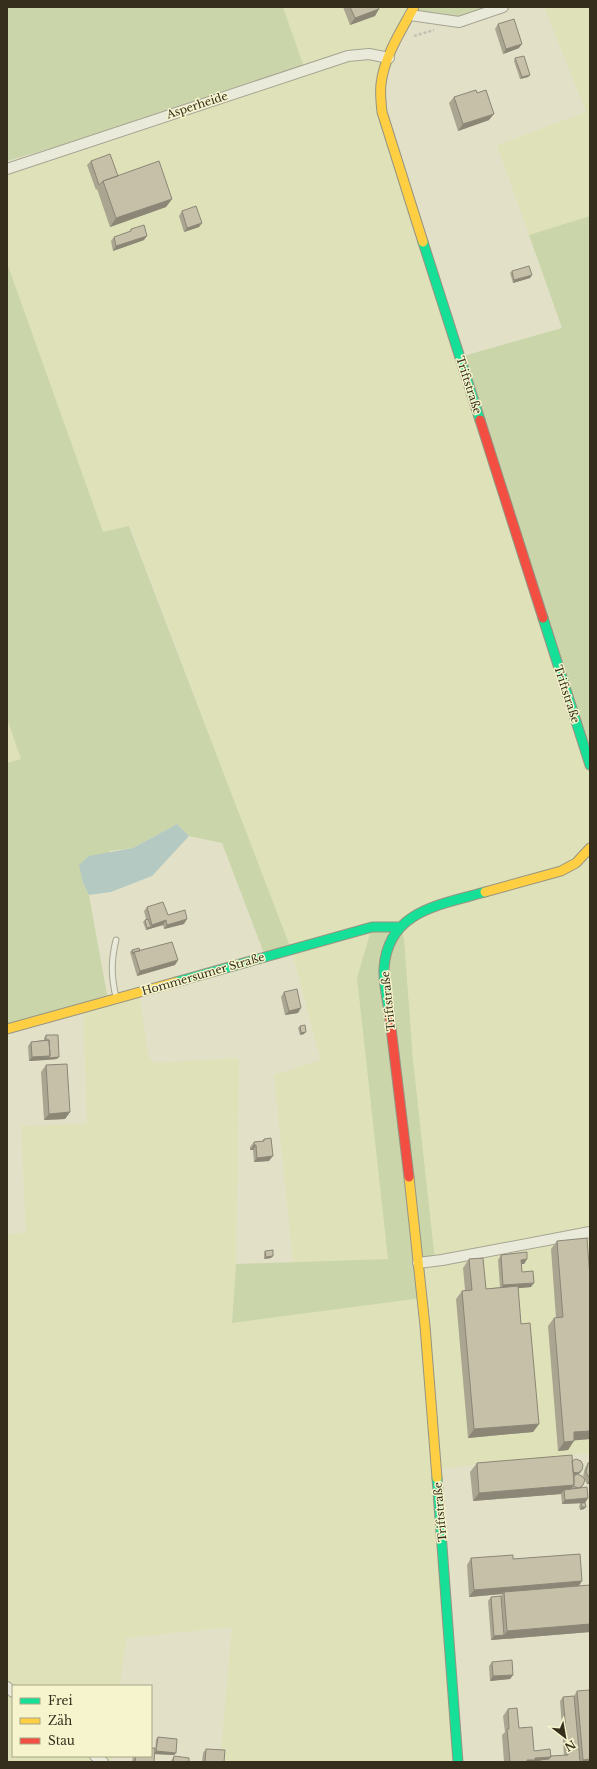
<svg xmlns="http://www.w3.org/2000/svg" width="597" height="1769" viewBox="0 0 597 1769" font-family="'Libre Baskerville',serif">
<rect width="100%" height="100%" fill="#e2e1c8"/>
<!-- farmland -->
<path fill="#dfe2b8" d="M283,7h131l-34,89 210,669v688l-153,16 21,293h-238l12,-135 -106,11 -6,48h-107v70h99l-1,6h-104v-528l19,-1 -5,-107 66,-2 -4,-117 56,-15 10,67 6,4 84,-5 -3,206 -5,65 1,-6 189,-25 -8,-238 -9,-121 -47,39 31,281 -95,3 -19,-187 47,-15 -30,-111 -161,-423 -27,7 -96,-270v-89l298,-104z
M544,7h46v209l-61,19 -32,-90 89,-33z
M7,719l14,40 -14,4z"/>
<!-- green -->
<path fill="#cad5aa" d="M7,7h276l22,63 -127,41 -171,50z
M414,7h89l-44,15 -49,-7z
M590,216v549l-130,-408 102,-29 -33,-93z
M7,263l96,269 26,-6 162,423 -26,7 -43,-113 -33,-7 -12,-12 -44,24 -23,3 -27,32 6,12 19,105 -101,29v-266l14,-4 -14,-40z
M372,927h28l4,12 9,121 22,201 -16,2 3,35 -190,25 4,-59 152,-5 -31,-281z"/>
<!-- water -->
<path fill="#b4c9c1" d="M177,824l12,12 -37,40 -41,16 -22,3 -6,-12 -4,-18 10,-9 44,-8z"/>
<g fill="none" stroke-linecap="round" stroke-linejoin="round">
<defs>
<path id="lane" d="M116,940c-5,20 -5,36 0,57"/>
<path id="street" d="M410,15l49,7 44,-15
M7,169l341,-113 21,-2 20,4
M418,1263l24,-3 148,-28
M7,1687l6,5
M95,1756l8,6"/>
<path id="fast" d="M423,242l57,178
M543,618l47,147
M176,982l196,-55h28
M389,1011c-2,-14 -6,-29 -5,-43 4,-57 55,-63 101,-76
M437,1478l21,284"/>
<path id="slow" d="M414,7c-13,24 -30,50 -33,77 -1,9 0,19 1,28l41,130
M485,892l76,-21 15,-8 14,-15
M7,1029l169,-47
M409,1177l16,149 12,152"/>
<path id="jam" d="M480,420l63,198
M389,1011l20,166"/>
</defs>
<!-- lane casing -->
<use href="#lane" stroke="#a7a492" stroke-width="7"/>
<!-- street casing -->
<use href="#street" stroke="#a7a492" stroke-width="12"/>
<!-- fast casing -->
<use href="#fast" stroke="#969482" stroke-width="11"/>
<!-- slow casing -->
<use href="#slow" stroke="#969482" stroke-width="11"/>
<!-- jam casing -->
<use href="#jam" stroke="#969482" stroke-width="11"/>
<!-- path -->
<path stroke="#c2c1b2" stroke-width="2.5" stroke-dasharray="3 2" stroke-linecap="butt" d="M414,36l20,-6"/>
<!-- lane -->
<use href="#lane" stroke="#eaeadb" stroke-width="5"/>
<!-- street -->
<use href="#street" stroke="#eaeadb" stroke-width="10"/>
<!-- fast -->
<use href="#fast" stroke="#16e098" stroke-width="9"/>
<!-- slow -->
<use href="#slow" stroke="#ffcf43" stroke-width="9"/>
<!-- jam -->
<use href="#jam" stroke="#f24e42" stroke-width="9"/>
</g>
<!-- wall -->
<path fill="#aaa591" d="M343,7h35l-3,9 -25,9z
M498,24l21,24 -16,6 -8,-25z
M515,58l15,17 -2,2 -8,2 -6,-18z
M477,93l12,27 -31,11 -9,-28 5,-6z
M91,161l27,15 54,23 -6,8 -56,20 -13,-38 -1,1 -9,-25z
M182,211l20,12 -3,4 -15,5 -5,-16z
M131,229l13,11 -31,11 -2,-10 3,-4 15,-5z
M512,271l20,4 -2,3 -17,5 -3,-10z
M147,907l21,8 16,9 -20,5 -1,-4 -17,5 -3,-8 3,-3 -2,-8z
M132,950l8,1 38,9 -3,5 -38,11 -7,-24z
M284,992l14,21 -13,2 -4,-18z
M300,1026l4,8 -4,1 -2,-7z
M46,1035l11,24 -28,2 -1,-15 3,-4 13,-2v-2z
M46,1065l24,47 -5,7 -21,1 -3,-48z
M264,1139l5,22 -15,1 -1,-12h-3v-3l4,-5 8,-1z
M557,1241l33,198 -16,1 -6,10 -10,1 -10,-125 6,-8h2l-5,-69z
M265,1251l8,5 -2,2 -7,1v-6z
M501,1255l26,4 -3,5h-2v8l9,15 -13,1 3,36 18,100 -6,8 -65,6 -12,-139 6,-8 3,-1 -2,-22 6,-9 17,30 14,-2 -2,-27z
M572,1461l10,9 -2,3 -3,1 6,11 -1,2 6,11 -3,5 -1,6 -4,1 -1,-4 2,-3h3l-22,1 -1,-10 -88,7 -3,-29 7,-9z
M590,1462v22h-3l-4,-8 2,-8 3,-5z
M471,1558l42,1 69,22 -3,5 11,-1v47l-99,8 -3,-39 3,-4 10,-1 1,-2 -33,3 -2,-32z
M492,1662l21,13 -3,4 -20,2 -1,-15z
M577,1691l13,71h-86l-2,-27 3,-3 -2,-16 5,-7 11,19 15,23 17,5 13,-1 -4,-54 3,-4 11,-1z
M158,1737l18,16 -2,2 -20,-1v8h-22l1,-6h18l4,-4 1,-13z
M206,1749l18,13h-22l1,-9z
M174,1756l15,6h-18v-1z"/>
<!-- shaded-wall -->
<path fill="#8b8676" d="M379,9l-4,7 -25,9 5,-7z
M522,44l-3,4 -16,6 3,-5z
M530,75l-2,2 -8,2 2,-2z
M494,114l-5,6 -31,11 5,-7z
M172,199l-6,8 -56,20 6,-9z
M202,223l-3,4 -15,5 3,-4z
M147,236l-3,4 -31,11 3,-5z
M532,275l-2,3 -17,5 1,-3z
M187,919l-3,5 -20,5 3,-4z
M166,920l-3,5 -17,5 1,-2 4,-1 1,-2z
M178,960l-3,5 -38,11 3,-5z
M301,1008l-3,5 -13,2 4,-4z
M306,1032l-2,2 -4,1 1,-2z
M50,1056l-4,4 -17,1 3,-4z
M59,1057l-2,2 -11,1 2,-2z
M70,1112l-5,7 -21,1 5,-6z
M254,1145h2l-3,5h-3z
M273,1156l-4,5 -15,1 3,-4z
M273,1256l-2,2 -7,1 2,-2z
M527,1259l-3,5h-6l3,-4z
M534,1283l-3,4 -31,3 3,-5z
M539,1424l-6,8 -65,6 6,-9z
M590,1431v8l-22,2 6,-9z
M574,1441l-6,9 -10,1 6,-9z
M582,1470l-2,3 -4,2 -5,-1 2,-2z
M590,1479v5h-3z
M574,1485l-6,8 -4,-3 -3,4 -88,7 6,-8z
M588,1498l-3,5 -23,1 3,-4z
M582,1507h4l-2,2 -4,1z
M582,1581l-5,7 -73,4 -2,2 -33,3 5,-7z
M590,1624v8l-99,8 3,-4 10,-1 3,-4z
M513,1675l-3,4 -20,2 3,-5z
M156,1751l20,2 -2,2 -20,-1z
M551,1757l-3,5 -8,-2 -2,2h-12l1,-2 8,-2z
M590,1759v3h-9l2,-2z"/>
<!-- building -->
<path fill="#c6c0a9" stroke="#8b8676" d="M350,7h28l1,2 -24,9z
M514,19l8,25 -16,5 -8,-25z
M524,56l6,19 -8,2 -7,-19z
M476,90l1,3 9,-3 8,24 -31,10 -9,-27z
M110,154l8,22 -15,5 -4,4 -8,-24z
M159,161l13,38 -56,19 -13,-37z
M196,206l6,17 -15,5 -5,-17z
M144,225l3,11 -31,10 -2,-9 17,-6v-2z
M529,266l3,9 -18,5 -2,-9z
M163,902l5,13 17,-5 2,9 -20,6 -1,-5 -14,5 -5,-18z
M148,919l3,8 -4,1 -2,-8z
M172,942l6,18 -38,11 -6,-19z
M139,948l1,3 -6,1 -1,2 -1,-4z
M297,989l4,19 -12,3 -5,-19z
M305,1025l1,7 -5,1 -1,-7z
M46,1035h12l1,22 -11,1 2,-2 -1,-16h-3z
M49,1040l1,16 -18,1 -1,-15z
M67,1064l3,48 -21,2 -3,-49z
M271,1138l2,18 -16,2 -1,-13h-2v-3l10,-1v-2z
M587,1238l3,40v153l-16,1v9l-10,1 -10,-124 9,-1 -6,-76z
M273,1250v6l-7,1 -1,-6z
M527,1252v7l-6,1 1,12 11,-1 1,12 -31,2 -2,-30z
M483,1258l3,31 32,-3 3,38 9,-1 9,101 -65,5 -12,-138 10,-1 -3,-31z
M572,1455l2,30 -95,8 -2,-30z
M576,1459l5,2 2,4 -1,5 -4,3 -5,-1 -1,-11z
M590,1462v17l-4,-7 2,-9z
M577,1474l5,2 3,4 -2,5 -4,3 -6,-2 1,-1v-9z
M587,1487l1,11 -23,2 -1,-10z
M581,1503h4l1,4h-4z
M580,1554l2,27 -108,9 -3,-32 42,-3v4z
M590,1585v39l-83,7 -3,-39z
M501,1596l3,39 -10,1 -3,-39z
M512,1660l1,15 -20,1 -1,-14z
M590,1690v69l-7,1 -6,-69z
M574,1696l6,66h-40v-2l9,-1 2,-3 17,-1 -5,-58z
M517,1708l2,20 13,-1 2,24 16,-2 1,8 -16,1v2h-8v2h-17l-3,-33h2l-1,-20z
M158,1737l19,2 -1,14 -20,-2z
M151,1748h4l-1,14h-19l1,-6h15z
M206,1749l19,1 -1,12h-19z
M174,1756l15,2v4h-16z"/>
<g text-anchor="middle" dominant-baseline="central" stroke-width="3" stroke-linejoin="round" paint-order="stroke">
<!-- street labels -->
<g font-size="11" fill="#352e1c" stroke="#f5f4cd">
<text transform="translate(197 105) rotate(-18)">Asperheide</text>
<text transform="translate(469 385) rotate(72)">Triftstraße</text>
<text transform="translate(567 694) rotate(72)">Triftstraße</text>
<text transform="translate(203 974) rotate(-16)">Hommersumer Straße</text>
<text transform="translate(388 1001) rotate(-96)">Triftstraße</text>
<text transform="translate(440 1512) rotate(-95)">Triftstraße</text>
</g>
</g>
<!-- border -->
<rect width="597" height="1769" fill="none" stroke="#352e1c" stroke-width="16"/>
<!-- legend -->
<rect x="12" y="1685" width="140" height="72" fill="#f5f4cd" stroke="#a8a586"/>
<rect x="20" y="1698" width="20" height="6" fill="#16e098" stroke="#a8a586"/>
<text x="48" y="1705" font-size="12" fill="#352e1c">Frei</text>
<rect x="20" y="1718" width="20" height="6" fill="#ffcf43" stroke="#a8a586"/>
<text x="48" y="1725" font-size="12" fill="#352e1c">Zäh</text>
<rect x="20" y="1738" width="20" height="6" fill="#f24e42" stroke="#a8a586"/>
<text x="48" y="1745" font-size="12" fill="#352e1c">Stau</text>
<!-- north arrow -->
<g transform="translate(565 1737) rotate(149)" stroke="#f5f4cd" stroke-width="3" paint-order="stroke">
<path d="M0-3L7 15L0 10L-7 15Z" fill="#352e1c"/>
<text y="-6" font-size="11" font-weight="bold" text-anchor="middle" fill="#352e1c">N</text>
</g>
</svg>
